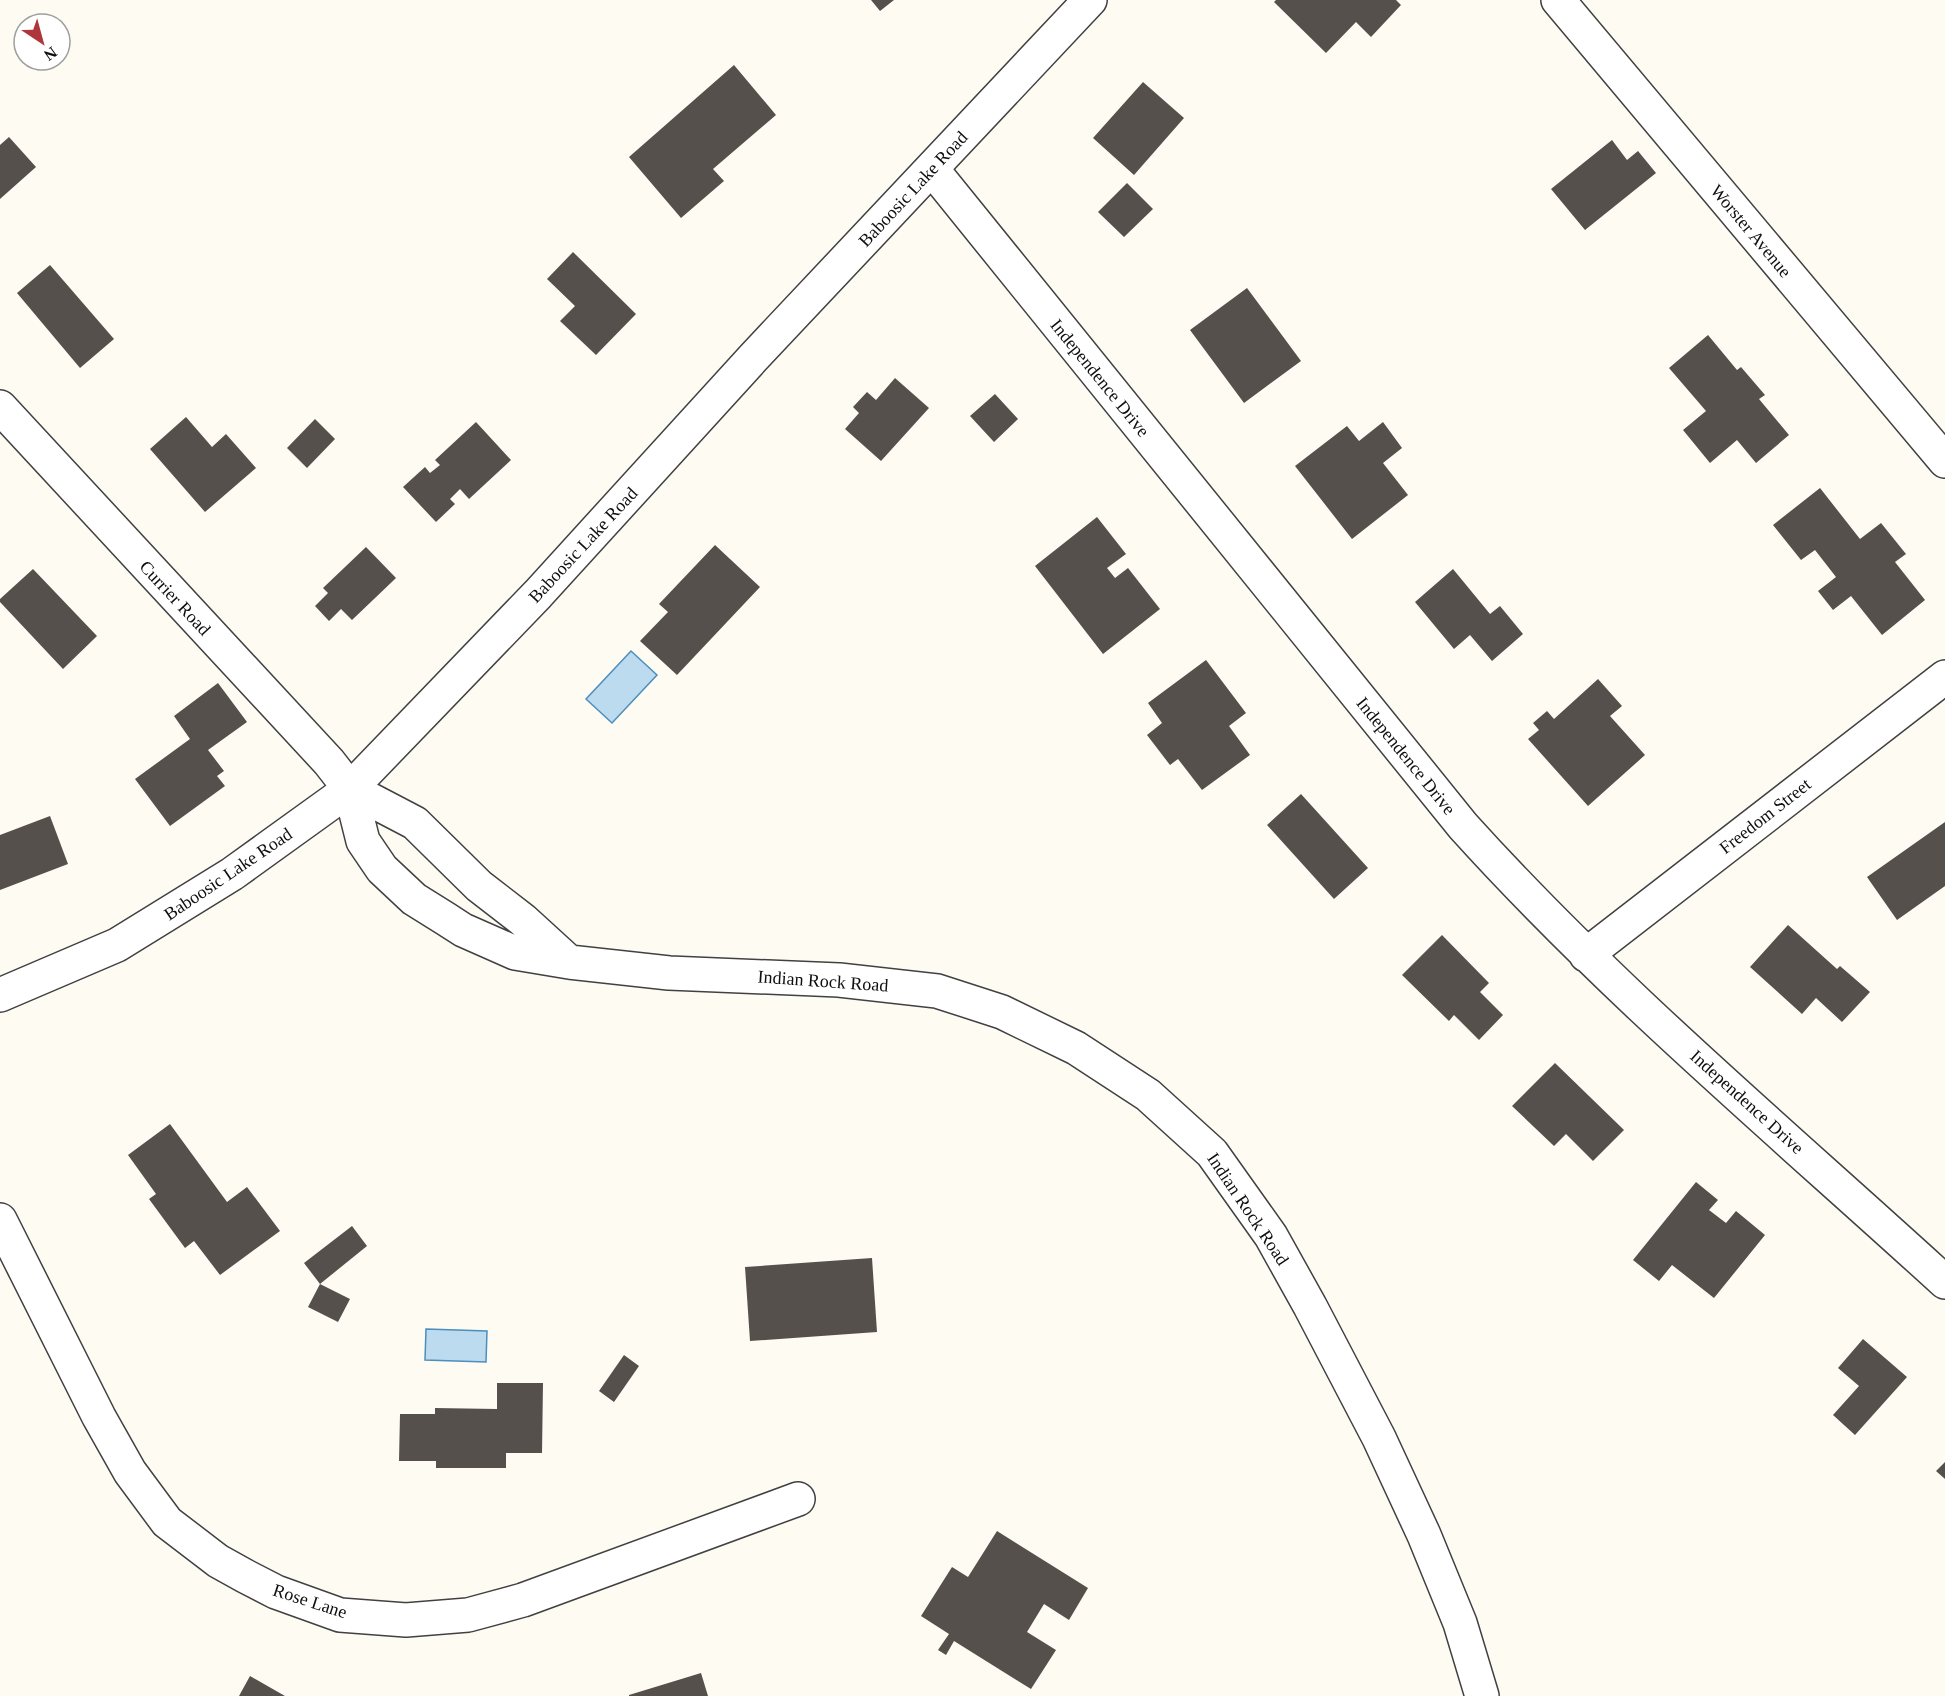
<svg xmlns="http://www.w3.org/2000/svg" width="1945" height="1696" viewBox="0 0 1945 1696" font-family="Georgia,serif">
<rect width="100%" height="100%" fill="#fdfbf2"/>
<!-- water -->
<path fill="#bcdbef" stroke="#4c8ebd" stroke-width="1.5" d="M631,651l26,24 -45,48 -26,-24z
M426,1329l61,2 -1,31 -61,-2z"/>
<!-- building -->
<path fill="#56504c" d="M871,0h23l-14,11z
M1276,0h120l5,5 -30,32 -15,-15 -30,31 -52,-51z
M734,65l42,50 -63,54 11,12 -43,37 -52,-61z
M1143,82l41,36 -50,57 -41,-37z
M9,137l27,30 -36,32v-54z
M1612,140l15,20 11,-9 18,22 -71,57 -34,-41z
M1127,183l26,26 -29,28 -26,-25z
M573,252l63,62 -40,41 -36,-34 15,-15 -28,-27z
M50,265l64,74 -34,29 -63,-75z
M1247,288l54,73 -57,42 -54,-73z
M1708,335l29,35 4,-3 24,28 -6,4 30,36 -33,28 -19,-23 -27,23 -27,-33 23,-19 -37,-43z
M895,378l34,30 -48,53 -36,-32 14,-16 -6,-6 14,-15 9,8z
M995,394l23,25 -24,23 -24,-26z
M186,417l26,30 14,-13 30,34 -51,44 -55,-63z
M315,419l20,20 -28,29 -20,-20z
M476,422l35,38 -42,39 -9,-10 -10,10 5,5 -19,18 -33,-35 22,-20 5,6 10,-8 -5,-5z
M1383,422l19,26 -19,15 25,32 -56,44 -57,-73 52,-40 12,15z
M1820,488l40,51 21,-16 25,31 -11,8 30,38 -43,35 -31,-39 -18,14 -15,-19 18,-14 -21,-27 -14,10 -28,-35z
M1097,517l29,37 -19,14 8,10 13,-10 32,41 -57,45 -68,-88z
M715,545l45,42 -83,88 -37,-34 28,-29 -9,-8z
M366,547l30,31 -44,42 -11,-11 -12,12 -14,-15 13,-13 -5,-5z
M33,569l64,67 -34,33 -63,-67v-3z
M1453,569l37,45 10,-8 23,28 -31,27 -22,-26 -16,14 -39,-47z
M1206,660l40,53 -17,13 21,29 -48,35 -24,-31 -8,6 -23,-30 15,-12 -14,-20z
M1598,679l24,27 -12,10 35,39 -57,51 -60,-67 11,-9 -6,-7 14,-12 7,8z
M218,683l29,39 -39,28 16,21 -7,5 8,10 -55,40 -35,-47 55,-40 -16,-23z
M1301,794l67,74 -34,31 -67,-74z
M50,816l18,48 -68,26v-55z
M1945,822v64l-48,34 -30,-43z
M1788,925l49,44 3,-3 30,26 -28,30 -26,-24 -14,16 -52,-47z
M1442,935l47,48 -9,9 23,23 -24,25 -25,-25 -5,6 -47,-46z
M1555,1063l69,67 -31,31 -27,-27 -12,12 -42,-40z
M170,1124l57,78 20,-15 33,44 -60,44 -26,-34 -9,7 -36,-49 7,-5 -28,-39z
M1696,1182l22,18 -9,10 17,13 10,-12 29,24 -51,63 -42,-33 -13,16 -26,-21z
M352,1226l15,20 -47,38 -16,-21z
M872,1258l5,74 -127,9 -5,-74z
M320,1284l30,15 -12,23 -30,-15z
M1863,1339l44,38 -52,58 -22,-20 26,-29 -21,-18z
M624,1355l15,11 -25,36 -15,-11z
M497,1383h46l-1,70h-36v15h-70v-7h-37l1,-47h35v-6l62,1z
M1945,1462v17l-9,-8z
M997,1531l91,57 -19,32 -25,-16 -17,28 29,18 -25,39 -77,-48 -8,14 -8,-5 11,-16 -28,-18 31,-49 16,10z
M701,1673l7,23h-79v-1z
M250,1676l35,20h-46z"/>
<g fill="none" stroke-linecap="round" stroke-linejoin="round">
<defs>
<path id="minor" d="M1558,0l387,461
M932,169l531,657c148,164 319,307 482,456
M0,407l329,355 21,27 13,52 19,28 32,30 32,20 17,11 52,23 54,9 100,11 170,7 98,11 65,21 74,36 72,47 64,58 59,83 39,70 69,132 45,97 36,88 22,73
M350,789l65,34 64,63 44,34 46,42
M1586,955l359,-278
M0,1220l99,197 31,55 37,50 51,39 27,15 31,16 64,23 66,5 62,-5 55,-15 275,-101"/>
<path id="tertiary" d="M0,995l117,-50 115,-71 118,-85 188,-195 215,-236 337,-358"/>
</defs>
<!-- minor casing -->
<use href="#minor" stroke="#414141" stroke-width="36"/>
<!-- tertiary casing -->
<use href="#tertiary" stroke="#414141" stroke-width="36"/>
<!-- minor -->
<use href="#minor" stroke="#fff" stroke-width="33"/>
<!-- tertiary -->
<use href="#tertiary" stroke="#fff" stroke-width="33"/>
</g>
<g text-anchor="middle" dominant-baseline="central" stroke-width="6" stroke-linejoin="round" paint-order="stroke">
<!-- street labels -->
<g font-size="18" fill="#0e0e0e" stroke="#fff">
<text transform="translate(913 189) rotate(-47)">Baboosic Lake Road</text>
<text transform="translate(1751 231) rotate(50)">Worster Avenue</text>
<text transform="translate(1100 378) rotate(51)">Independence Drive</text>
<text transform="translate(583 545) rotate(-47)">Baboosic Lake Road</text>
<text transform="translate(175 598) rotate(47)">Currier Road</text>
<text transform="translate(1406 756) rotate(51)">Independence Drive</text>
<text transform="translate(1765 816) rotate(-38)">Freedom Street</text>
<text transform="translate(228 874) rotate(-34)">Baboosic Lake Road</text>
<text transform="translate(823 981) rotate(4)">Indian Rock Road</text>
<text transform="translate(1747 1102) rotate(42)">Independence Drive</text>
<text transform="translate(1248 1209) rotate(56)">Indian Rock Road</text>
<text transform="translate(310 1601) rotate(18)">Rose Lane</text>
</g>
</g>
<!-- north arrow -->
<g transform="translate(42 42) rotate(144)"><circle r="28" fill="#ffffff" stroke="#9f9f9f" stroke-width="1.5"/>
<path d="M0-4.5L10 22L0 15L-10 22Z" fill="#ae373b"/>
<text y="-9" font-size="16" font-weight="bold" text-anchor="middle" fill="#0e0e0e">N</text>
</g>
</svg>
